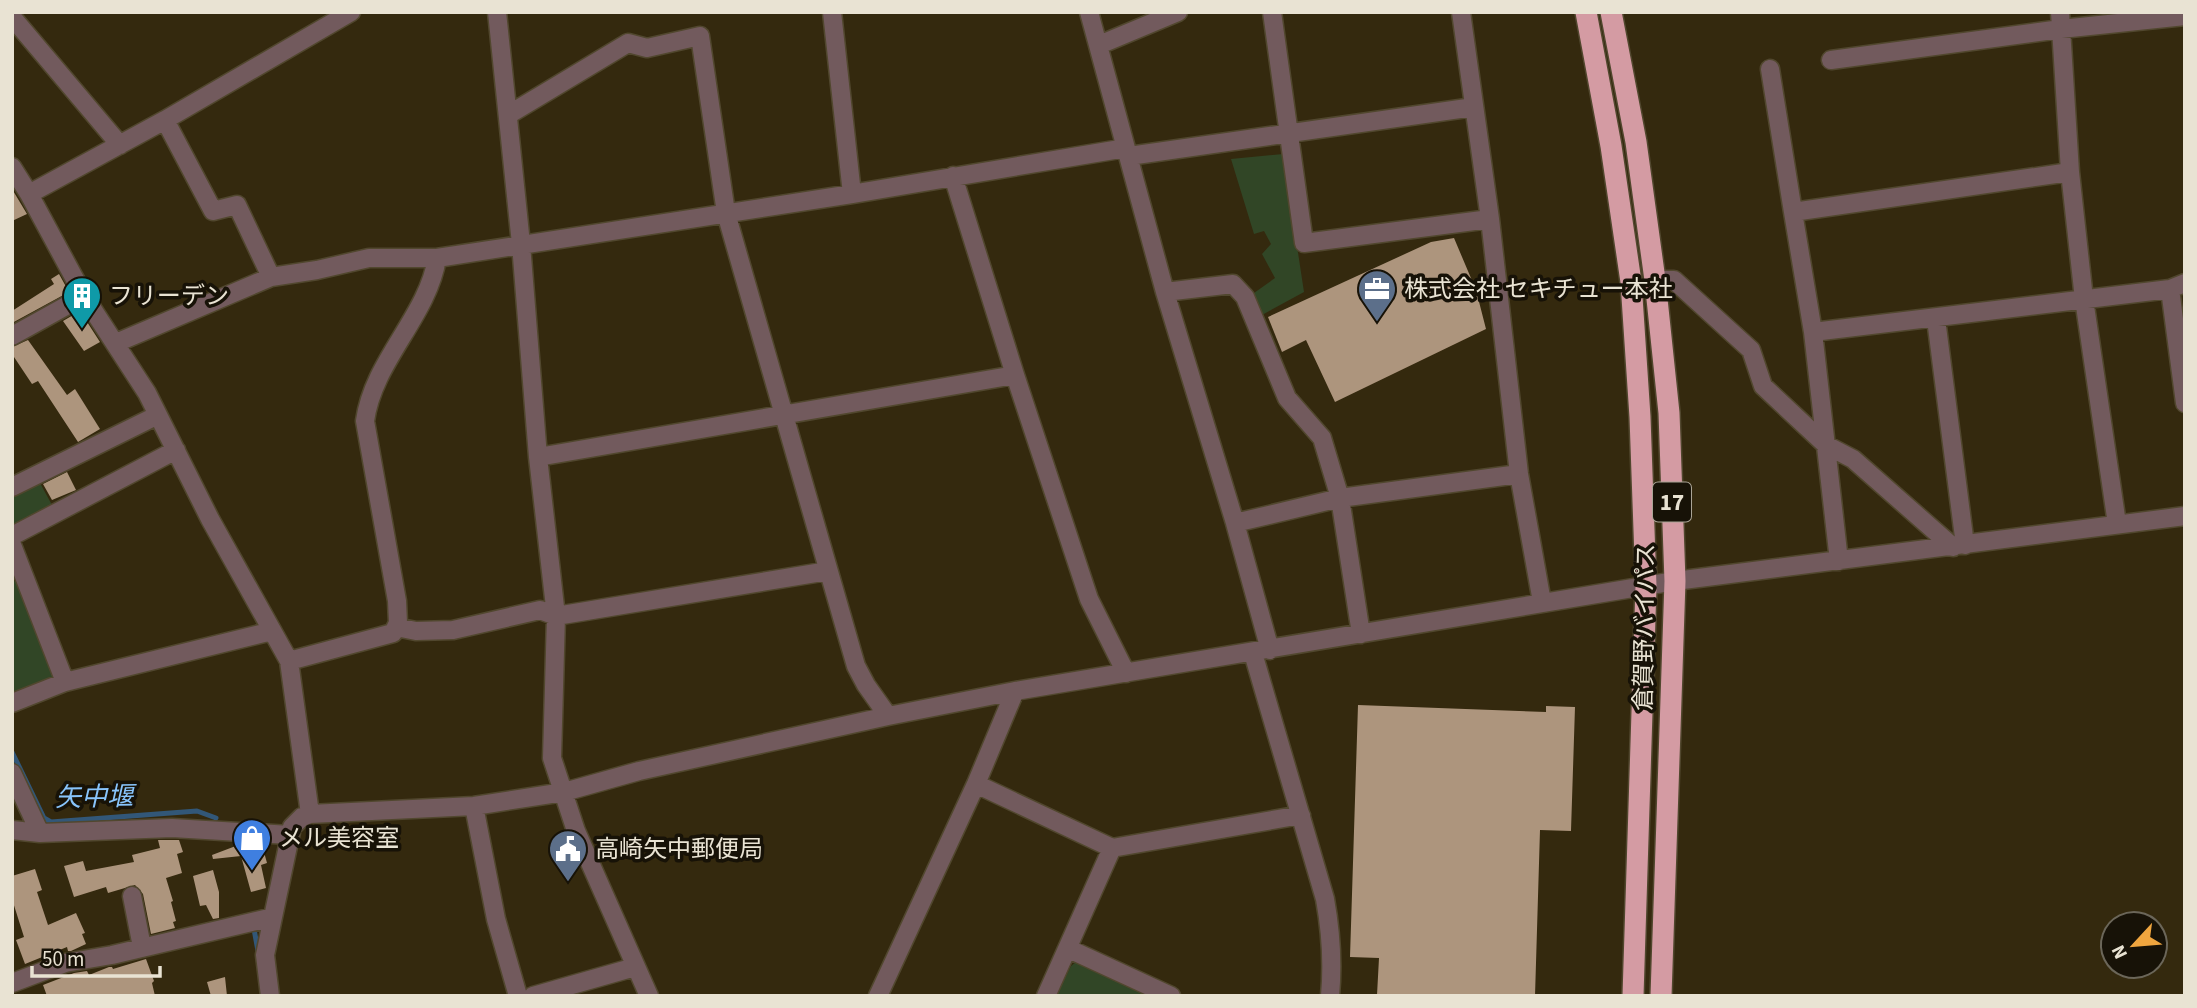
<svg xmlns="http://www.w3.org/2000/svg" width="2197" height="1008" viewBox="0 0 2197 1008" font-family="'Source Sans 3','Noto Sans JP',sans-serif">
<rect width="100%" height="100%" fill="#34290e"/>
<!-- green -->
<path fill="#314626" d="M1283,154l21,138 -42,23 -8,-22 21,-15 -13,-24 9,-10 -7,-13 -10,3 -23,-75z
M40,483l12,22 -40,23v-33z
M21,579l37,101 -46,15v-113z
M1077,961l77,35h-98l15,-30z"/>
<g fill="none" stroke-linecap="round" stroke-linejoin="round">
<!-- stream -->
<path stroke="#325778" stroke-width="5" d="M12,752l32,66 7,4 146,-11 19,7
M254,929l4,22"/>
</g>
<!-- building -->
<path fill="#ad957d" d="M12,189l15,25 -15,7z
M1454,238l22,52 10,39 -151,73 -29,-62 -24,12 -14,-35 163,-75z
M59,274l10,18 -57,31v-12l42,-27 -3,-5z
M80,311l20,31 -16,9 -21,-30z
M28,340l39,55 8,-6 25,40 -22,13 -40,-61 -6,3 -20,-30v-7z
M67,472l9,18 -24,10 -9,-16z
M1358,705l188,7v-6l29,1 -4,124 -31,-1 -5,166 -158,-1 2,-37 -29,-1z
M158,840h21l4,12 -6,2 5,19 -16,5 7,23 -2,1 5,19 -3,1 2,6 -24,6 -8,-40 -8,-9 -27,8 -2,-6 -32,10 -10,-31 19,-5 3,10 48,-9 -2,-7 28,-7z
M241,844l21,1 5,18 -6,2 5,23 -15,4 -10,-36 -28,3 -1,-4z
M35,869l7,21 -5,2 11,33 28,-12 9,20 -3,1 4,10 -15,7h-3l-1,-4 -42,17 -9,-24 8,-3 -12,-38v-23z
M213,870l6,22v26l-6,1 -7,-14 -6,1 -7,-30z
M146,959l8,22 -2,2 3,13h-108l-4,-11 31,-12 13,-2 2,4 20,-8h3l1,2z
M225,977l2,19h-16l-4,-14z"/>
<g fill="none" stroke-linecap="round" stroke-linejoin="round">
<defs>
<path id="minor" d="M497,12l24,232 17,213 18,159 -4,142 24,73 73,165
M832,12l20,182
M1089,12l76,280 70,231 35,127
M1272,12l32,231 186,-24
M1461,12l29,207 29,255 23,128
M2060,12l10,160 14,127 33,225
M12,17l108,128
M1099,45l79,-33
M1831,60l230,-31 124,-13
M1770,69l23,143
M508,115l120,-72 19,5 53,-12 26,177 130,453 10,19 22,31
M165,120l48,91 24,-6 34,72
M1129,156l345,-49
M12,167l17,27 55,102 63,97 63,126 79,142 21,153
M2070,172l-277,40 20,120 357,-43 15,-6
M953,176l62,199 74,224 37,74
M29,194l136,-74 186,-108
M1655,280h19l77,70 12,36 63,59 27,14 100,88
M2170,289l15,114
M1165,292l68,-8 12,13 42,101 35,40 18,60 21,136
M1936,319l29,226
M1813,332l26,229
M12,336l72,-40
M116,343l155,-66 46,-7 52,-12h68l415,-64 274,-46
M538,457l477,-82
M12,487l146,-72
M1235,523l105,-25 179,-24
M12,536l164,-86
M12,545l53,137
M396,627l20,4 37,-1 87,-20 16,6 272,-45
M1253,653l72,246c6,33 8,64 5,97
M289,661l104,-28 5,-10 -1,-22 -32,-180c8,-60 63,-105 72,-163
M12,703l53,-21 207,-51
M12,773l28,60
M976,784l136,64 189,-33
M474,806l22,113 22,77
M12,830l28,3 132,-5 118,7
M132,896l10,51
M1069,949l102,47
M12,983l53,-20 47,-8 161,-38
M270,996l-5,-41 27,-128 10,-10 8,-3 164,-8 90,-14 75,-21 249,-55 127,-25 660,-110 510,-65
M533,996l102,-29
M878,996l98,-212 39,-93
M1046,996l66,-148"/>
<path id="highway" d="M1586,12l25,134 20,136 9,135 6,169 -13,410
M1611,12l25,130 19,138 14,133 6,168 -14,415"/>
</defs>
<!-- minor casing -->
<use href="#minor" stroke="#51472e" stroke-width="21"/>
<!-- highway casing -->
<use href="#highway" stroke="#51472e" stroke-width="24"/>
<!-- minor -->
<use href="#minor" stroke="#725a5d" stroke-width="18"/>
<!-- highway -->
<use href="#highway" stroke="#d49ba3" stroke-width="21"/>
</g>
<!-- icons -->
<defs>
<symbol id="office-pin" viewBox="-11 -11 22 30"><path d="M0 17L-7.5 6A9.5 9.5 0 1 1 7.5 6Z" fill="#5c6f8a" stroke="#171207"/><path d="M-6-3h4V-5.5h4V-3h4V5H-6ZM-1-4.5V-3h2v-1.5ZM-6 0V1H6V0Z" fill="#fff"/></symbol>
<symbol id="building-pin" viewBox="-11 -11 22 30"><path d="M0 17L-7.5 6A9.5 9.5 0 1 1 7.5 6Z" fill="#0f9aa8" stroke="#171207"/><path d="M-4-6H4V6H1V3H-1V6H-4ZM-2.5-4.3h1.7v1.8h-1.7ZM.8-4.3h1.7v1.8H.8ZM-2.5-1h1.7V.8h-1.7ZM.8-1h1.7V.8H.8Z" fill="#fff"/></symbol>
<symbol id="shop-pin" viewBox="-11 -11 22 30"><path d="M0 17L-7.5 6A9.5 9.5 0 1 1 7.5 6Z" fill="#3f7fe0" stroke="#171207"/><path d="M-5-2.5h2.3a2.7 3.5 0 0 1 5.4 0H5L5.5 6h-11ZM-1.5-2.5h3a1.5 2.3 0 0 0-3 0Z" fill="#fff"/></symbol>
<symbol id="civic-pin" viewBox="-11 -11 22 30"><path d="M0 17L-7.5 6A9.5 9.5 0 1 1 7.5 6Z" fill="#5c6f8a" stroke="#171207"/><path d="M-.6-6.5H3V-4.5H.6V-3L4-1V1h2V6H-6V1h2V-1L-.6-3ZM-1.2 2.5V6h2.4V2.5Z" fill="#fff"/></symbol>
</defs>
<g fill-rule="evenodd">
<use href="#office-pin" x="1355" y="267" width="44" height="60"/>
<use href="#building-pin" x="60" y="274" width="44" height="60"/>
<use href="#shop-pin" x="230" y="816" width="44" height="60"/>
<use href="#civic-pin" x="546" y="827" width="44" height="60"/>
</g>
<g text-anchor="middle" dominant-baseline="central" stroke-width="7" stroke-linejoin="round" paint-order="stroke">
<!-- shield labels -->
<rect fill="#171207" stroke="#aaa496" stroke-width="2" x="1653" y="482.5" width="38" height="39" rx="5"/>
<g font-size="23" font-weight="bold" fill="#e9e3d3">
<text x="1672" y="502">17</text>
</g>
<!-- poi labels -->
<g font-size="24" fill="#e9e3d3" stroke="#171207" text-anchor="start">
<text x="1404" y="289">株式会社 セキチュー本社</text>
<text x="109" y="296">フリーデン</text>
<text x="279" y="838">メル美容室</text>
<text x="595" y="849">高崎矢中郵便局</text>
</g>
<!-- street labels -->
<g font-size="24" fill="#e9e3d3" stroke="#171207">
<text transform="translate(1645 627) rotate(-89)">倉賀野バイパス</text>
</g>
<!-- water labels -->
<g font-size="26" font-style="italic" fill="#88c4fb" stroke="#171207">
<text transform="translate(94 797) rotate(-1)">矢中堰</text>
</g>
</g>
<!-- border -->
<rect width="2197" height="1008" fill="none" stroke="#e9e3d3" stroke-width="28"/>
<!-- north arrow -->
<g transform="translate(2134 945) rotate(244)"><circle r="33" fill="#171207" stroke="#6b6659" stroke-width="2"/>
<path d="M0-5L12 26L0 18L-12 26Z" fill="#f0a63f"/>
<text y="-10" font-size="19" font-weight="bold" text-anchor="middle" fill="#e9e3d3">N</text>
</g>
<!-- scale -->
<path d="M32 966v10h128v-10" fill="none" stroke="#e9e3d3" stroke-width="3.5"/>
<text x="42" y="966" font-size="21" fill="#e9e3d3" stroke="#171207" stroke-width="5" paint-order="stroke">50 m</text>
</svg>
